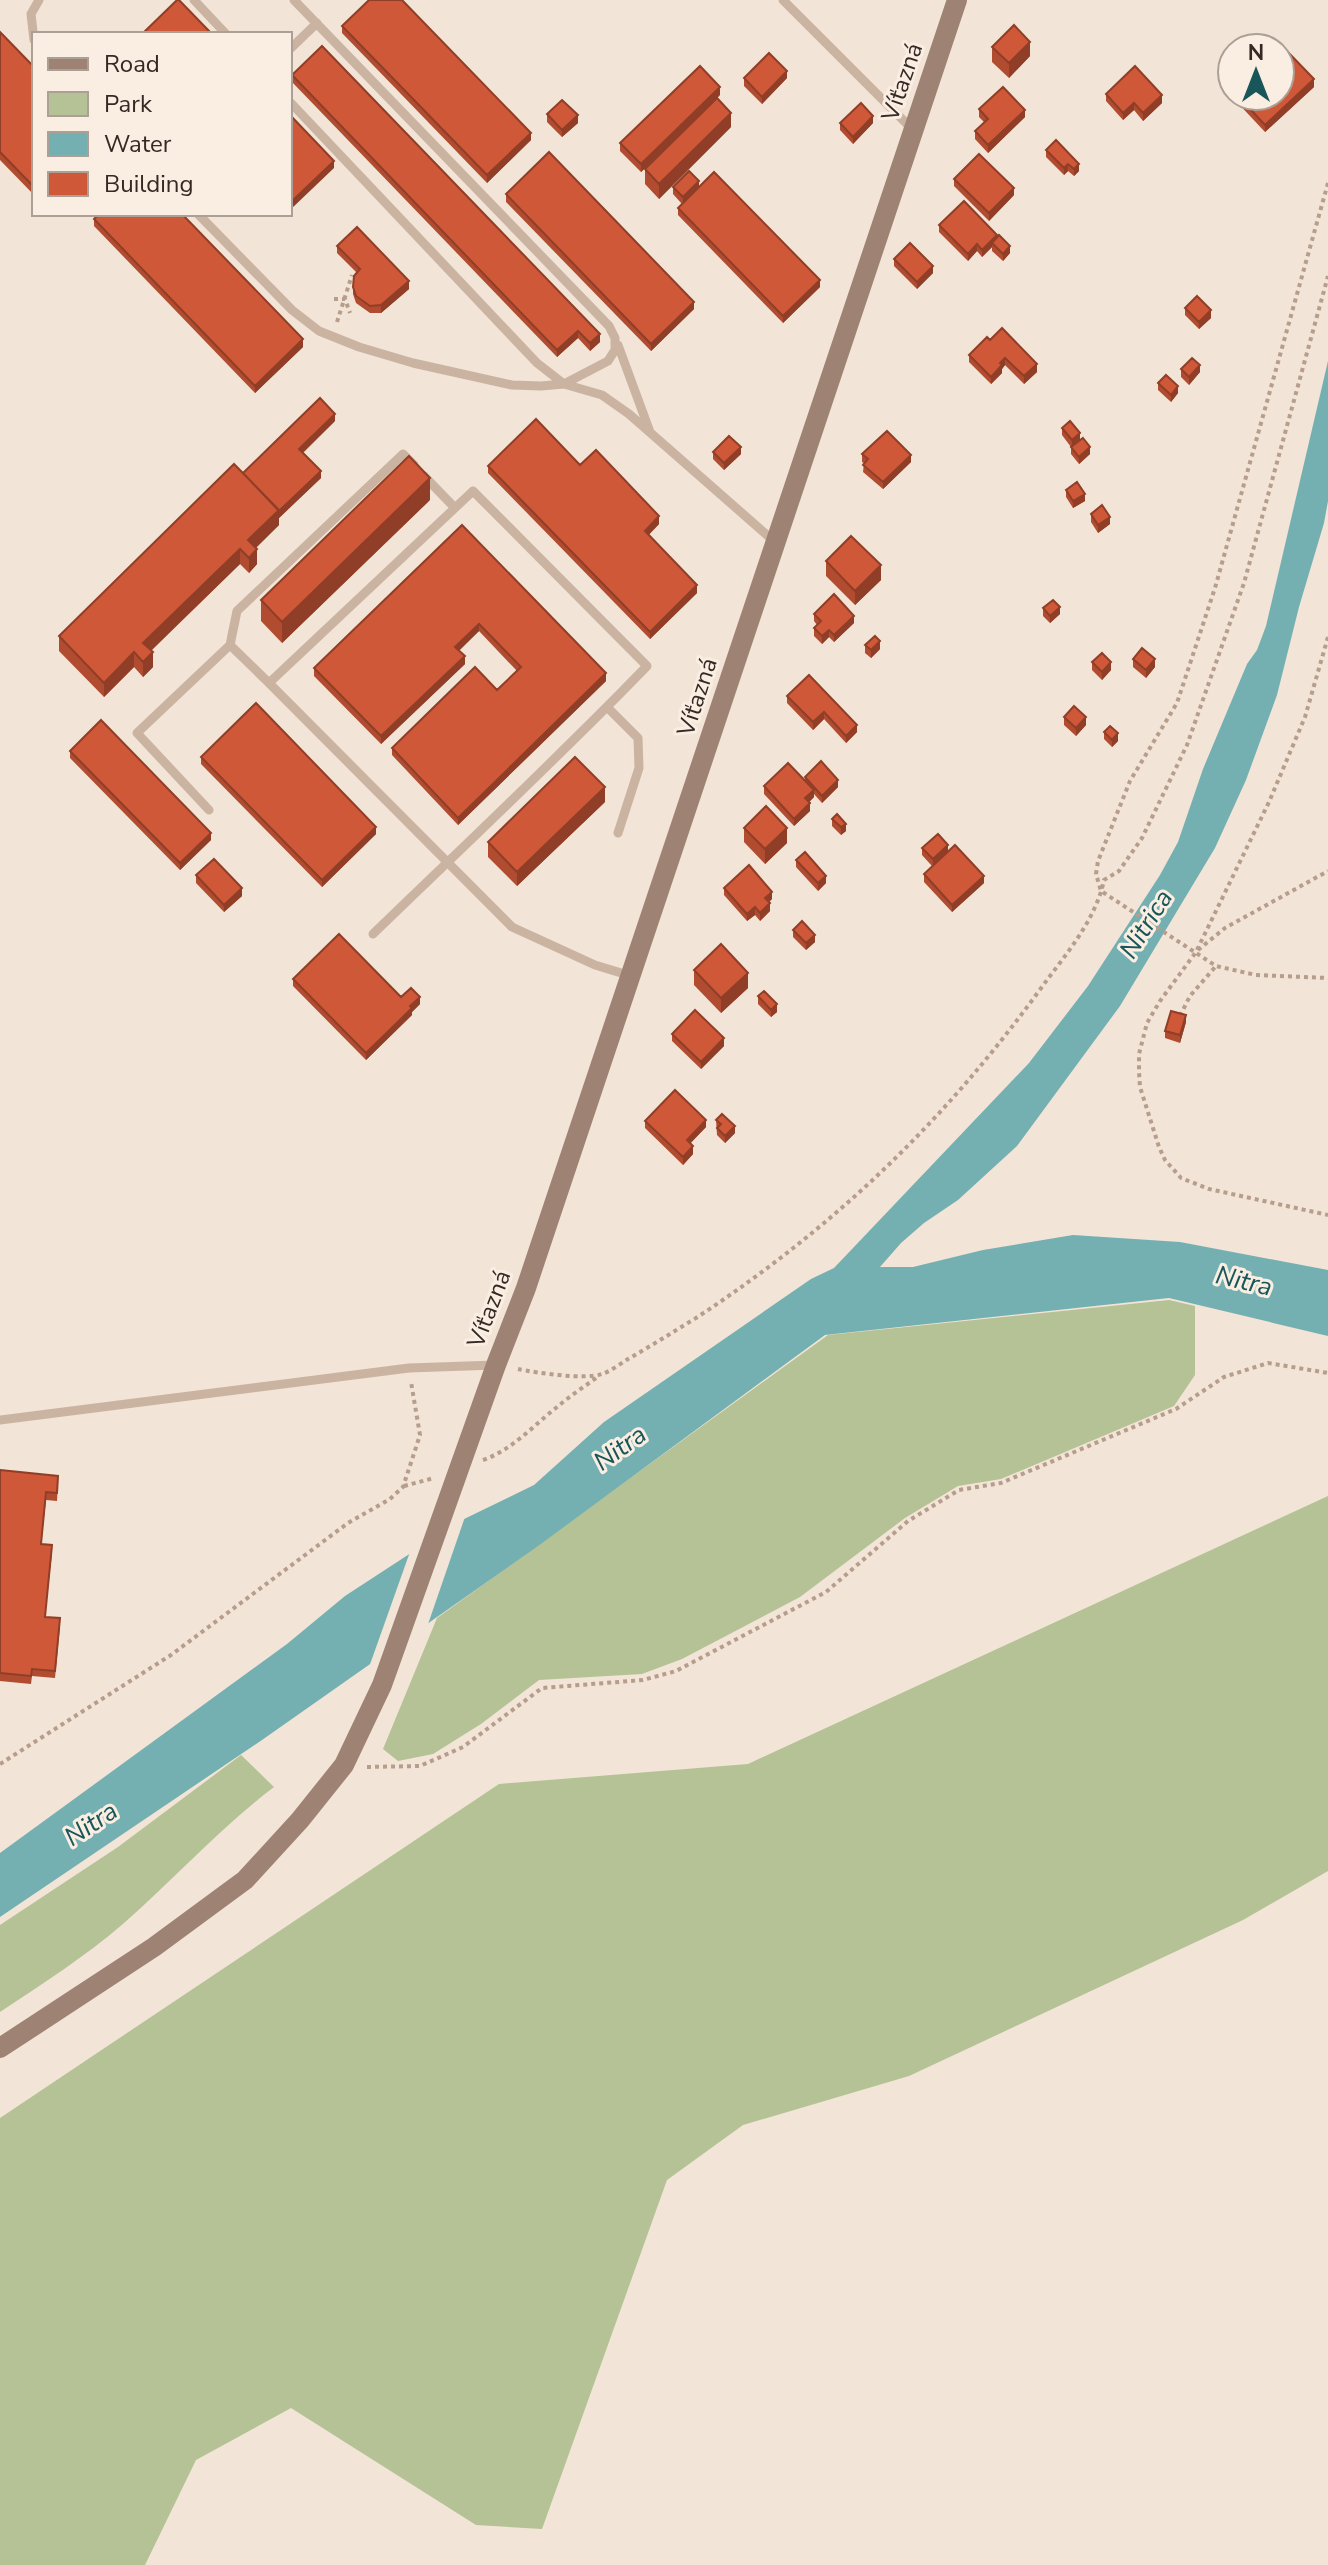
<svg xmlns="http://www.w3.org/2000/svg" width="1328" height="2565" viewBox="0 0 1328 2565" font-family="'Nunito Sans',sans-serif">
<rect width="100%" height="100%" fill="#f2e4d6"/>
<!-- green -->
<path fill="#b4c296" d="M1169,1300l26,6v69l-21,31 -173,73 -43,7 -53,32 -105,79 -118,62 -40,15 -103,6 -58,44 -48,30 -35,7 -15,-12 54,-131 391,-283z
M1328,1496v375l-85,49 -334,156 -166,49 -76,55 -125,349 -66,-4 -185,-117 -95,52 -51,105h-145v-447l499,-334 249,-20z
M241,1755l33,32c-54,41 -99,91 -150,136 -38,33 -82,61 -124,89v-87l118,-78z"/>
<!-- water -->
<path fill="#74b0b1" d="M1328,361v140l-4,22 -25,84 -22,88 -31,85 -31,68 -95,158 -103,140 -59,54 -34,23 -23,20 -21,24h33l70,-17 90,-15 107,7 148,28v66l-159,-38 -344,37 -287,211 -276,194 -262,177v-64l287,-209 58,-48 115,-75 74,-36 70,-63 207,-143 23,-11 195,-205 59,-77 72,-111 18,-33 25,-73 44,-105 10,-14 9,-24z"/>
<!-- pier -->
<path fill="#f2e4d6" d="M466,1514l-40,116 -58,40 43,-121z"/>
<g fill="none" stroke-linecap="round" stroke-linejoin="round">
<!-- path -->
<path stroke="#b79d8c" stroke-width="4" stroke-dasharray="4 4" stroke-linecap="butt" d="M1328,183l-113,405 -38,115 -47,78 -32,80 -2,13 5,17 115,75 40,9 72,3
M334,299h11l5,14
M337,322l15,-47
M1328,637l-23,80 -36,85 -73,150 -36,49 -13,22 -8,31v18l1,15 19,60 6,13 16,18 28,11 119,26
M1198,950l27,-22 103,-57
M1180,1016l10,-20 26,-30
M518,1369c19,4 66,11 84,5 9,-3 18,-10 26,-15 23,-13 45,-27 68,-41 140,-92 250,-198 348,-334 23,-31 52,-65 60,-104l15,-9 23,-33 45,-93 57,-162 84,-307
M483,1460c29,-10 50,-34 74,-53 13,-11 28,-21 42,-31
M404,1486l30,-8
M0,1764l171,-109 177,-132 42,-24 13,-12 17,-52 -9,-53
M367,1767l53,-1 43,-19 79,-59 101,-8 33,-9 150,-79 82,-71 51,-31 42,-7 175,-74 48,-32 44,-14 60,10"/>
<!-- service -->
<path stroke="#cbb3a2" stroke-width="9" d="M194,0l32,34
M783,0l130,130
M34,40l-3,-26 8,-14
M290,49l27,-26
M290,102l247,261 27,21 38,11 27,19 147,129
M198,214l94,96 27,21 40,16 54,16 99,22 29,1 23,-2 44,-23 7,-11v-12l-6,-12 -315,-326
M618,345l32,87
M424,476l31,32
M230,645l39,38
M607,707l31,31 1,30 -21,65
M209,810l-72,-77 93,-88 7,-34 166,-157 11,11
M373,934c92,-89 185,-176 274,-268l-174,-175 -204,192 243,244 83,38 36,11
M0,1420l409,-52 87,-3"/>
<!-- secondary -->
<path stroke="#9e8273" stroke-width="20" d="M0,2048l154,-101 91,-67 55,-60 44,-55 38,-80 114,-320 30,-77 431,-1288"/>
</g>
<!-- wall -->
<path fill="#b14c30" d="M342,26l189,114 -44,43 -145,-150z
M0,32l34,35v128l-34,-35z
M992,47l38,9 -21,22 -17,-16z
M292,75l308,267 -10,9 -12,-13 -21,19 -265,-275z
M744,78h43l-25,26 -18,-18z
M1314,87l-49,45 -30,-32v-4h45z
M1106,94l56,9 -19,18 -9,-11 -11,10 -17,-19z
M720,95l-79,77 -21,-21v-8z
M979,109l46,8 -37,36 -13,-14v-8l9,-9 -5,-5z
M547,114l31,9 -16,14 -15,-15z
M840,123h33l-20,21 -13,-14z
M731,127l-72,72 -14,-15v-15z
M1046,150l33,21 -5,5 -6,-5 -4,4 -18,-18z
M954,179l60,16 -25,26 -35,-35z
M673,187h26l121,100 -37,36 -105,-108v-7l4,-4 -9,-10z
M506,194l188,115 -43,42 -145,-149z
M94,219l209,128 -48,46 -161,-167z
M939,225l58,12 13,16 -7,8 -11,-10v-4l-10,10 -5,-6 -9,10 -29,-29z
M337,246l72,43 -28,24h-11l-14,-10 -3,-9v-7l4,-14 -20,-20z
M894,259l39,14 -16,16 -23,-23z
M1185,308l26,10 -12,11 -14,-14z
M990,340l47,32 -13,12 -19,-19 -3,4v4l-11,11 -22,-22v-7z
M1181,369l19,3 -11,13 -8,-8z
M1158,383l20,10 -7,9 -13,-12z
M335,421l-32,32 18,25 -42,40v7l-23,23 1,16 -8,9 -9,-9 -89,87 2,16 -10,10 -9,-10 -30,30 -45,-46v-15l184,-163z
M1062,428l18,12 10,14 -11,10 -8,-10v-7l-9,-12z
M713,452l28,2 -17,16 -11,-11z
M862,454l49,8 -28,27 -20,-17 1,-9 -2,-1z
M580,465l79,59 -11,11 49,58 -47,46 -162,-166v-7z
M1066,490l19,11 -12,7 -7,-11z
M430,500l-148,143 -21,-22v-21z
M1091,514l19,10 -12,9 -7,-11z
M462,525l144,156 -148,144 -66,-70v-7l105,-58 20,-19 -38,-40 -20,20 6,13 -84,80 -67,-68v-8z
M826,561l55,19 -26,25 -29,-29z
M1043,608l17,6 -10,9 -7,-7z
M814,614l40,9 -20,19 -5,-5 -7,7 -8,-8v-8l3,-3 -3,-4z
M865,645l15,4 -9,9 -6,-5z
M1133,659l22,8 -9,11 -13,-11z
M1092,662l19,8 -9,10 -10,-10z
M809,675l48,57 -11,11 -22,-24 -11,11 -26,-27v-7z
M1064,717l22,8 -10,11 -12,-11z
M1104,732l14,9 -6,6 -8,-8z
M70,751l141,89 -31,30 -110,-112z
M201,757l175,77 -54,53 -121,-123z
M805,777l33,10 -16,16 -8,-9v3l-5,5 1,9 -16,15 -30,-32v-8l41,-5z
M605,802l-88,84 -29,-29v-15z
M832,819l14,12 -5,4 -9,-9z
M744,828l43,15 -22,21 -21,-22z
M922,848l26,3 36,32 -32,29 -28,-30v-8l8,-8 -10,-11z
M796,860l30,23 -8,8 -22,-24z
M196,875l46,21 -18,16 -28,-29z
M724,888l48,11 -3,3 1,9 -10,10 -5,-6 -8,6 -23,-26z
M793,930l22,12 -9,8 -13,-13z
M694,970l54,18 -27,25 -27,-28z
M293,979l127,25 -8,8v3l-46,45 -73,-74z
M758,996l19,16 -6,5 -13,-13z
M1186,1022l-6,21 -15,-5v-7z
M672,1034l52,12 -23,23 -29,-28z
M716,1120l19,13 -10,10 -8,-8z
M645,1121l61,6 -16,16 3,11 -10,11 -38,-37z
M0,1470l58,13 -1,18 -11,-1 -5,44 11,9 -7,64 15,9 -5,52 -23,-2 -1,8 -31,-3z"/>
<!-- shaded-wall -->
<path fill="#903e27" d="M1030,42v14l-21,22v-15z
M787,71v7l-25,26v-7z
M1314,79v8l-49,45v-7z
M720,87v8l-79,77v-8z
M1162,95v8l-19,18v-8z
M1134,103v7l-11,10v-7z
M1025,110v7l-37,36v-8z
M731,113v14l-72,72v-15z
M578,115v8l-16,14v-7z
M873,116v7l-20,21v-7z
M531,133v7l-44,43v-8z
M334,161v7l-44,42v-7z
M1068,164v7l-4,4v-7z
M1079,164v7l-5,5v-7z
M699,181v8l-16,15v-7z
M1014,188v7l-25,26v-8z
M997,235v7l-5,1v4l-10,10v-7z
M977,244v7l-9,10v-7z
M1010,246v7l-7,8v-7z
M933,266v7l-16,16v-7z
M820,280v7l-37,36v-7z
M409,281v8l-28,24v-8z
M694,302v7l-43,42v-7z
M1211,310v8l-12,11v-7z
M578,331v7l-21,19v-7z
M600,334v8l-10,9v-8z
M303,339v8l-48,46v-7z
M1005,358v7l-3,4v4l-11,11v-7z
M1037,364v8l-13,12v-8z
M1200,365v7l-11,13v-8z
M1178,386v7l-7,9v-7z
M335,414v7l-36,35v-7z
M1080,433v7l-8,7v-7z
M741,447v7l-17,16v-7z
M1090,447v7l-11,10v-7z
M911,455v7l-28,27v-7z
M321,471v7l-42,40v7l-31,30v-15z
M430,478v22l-148,143v-21z
M1085,494v7l-12,7v-7z
M659,516v8l-14,15v-8z
M1110,517v7l-12,9v-8z
M240,549v15l-97,94v-15z
M257,549v15l-8,9v-15z
M881,565v15l-26,25v-14z
M697,585v8l-47,46v-7z
M1060,607v7l-10,9v-7z
M854,616v7l-20,19v-7z
M479,624v7l-24,23v-7z
M829,630v7l-7,7v-8z
M880,641v8l-9,9v-8z
M134,652v15l-30,30v-14z
M153,652v15l-10,10v-15z
M465,656v8l-84,80v-8z
M1155,659v8l-9,11v-8z
M1111,662v8l-9,10v-8z
M606,673v8l-148,144v-7z
M824,712v7l-11,11v-8z
M1086,717v8l-10,11v-8z
M857,725v7l-11,11v-7z
M1118,733v8l-6,6v-7z
M838,780v7l-16,16v-7z
M605,787v15l-88,84v-14z
M814,790v7l-9,9v-8z
M810,803v8l-16,15v-7z
M846,824v7l-5,4v-8z
M376,827v7l-54,53v-7z
M787,828v15l-22,21v-15z
M211,833v7l-31,30v-7z
M948,845v7l-15,15v-8z
M826,876v7l-8,8v-8z
M984,876v7l-32,29v-7z
M242,888v8l-18,16v-7z
M772,892v7l-7,6v-7z
M770,903v8l-10,10v-8z
M755,907v8l-8,6v-7z
M815,935v7l-9,8v-7z
M748,973v15l-27,25v-15z
M420,997v7l-8,8v3l-46,45v-7z
M777,1004v8l-6,5v-7z
M1186,1015v7l-6,21v-8z
M724,1038v8l-23,23v-7z
M706,1120v7l-19,20v-7z
M735,1126v7l-10,10v-7z
M693,1146v8l-10,11v-8z"/>
<!-- building -->
<path fill="#ce5838" stroke="#903e27" stroke-width="2" d="M177,0h2l33,34h-70z
M369,0h33l129,133 -44,42 -145,-149z
M1014,25l16,17 -21,21 -17,-16z
M0,32l34,35v120l-34,-35z
M322,46l278,288 -10,9 -12,-12 -21,19 -265,-275z
M1283,47l31,32 -49,46 -27,-29h42v-46z
M769,53l18,18 -25,26 -18,-19z
M700,66l20,21 -79,77 -21,-21z
M1135,66l27,29 -19,18 -9,-10 -11,10 -17,-19z
M1003,87l22,23 -37,35 -13,-14 13,-12 -9,-10z
M717,98l14,15 -72,71 -14,-15z
M562,100l16,15 -16,15 -15,-16z
M861,103l12,13 -20,21 -13,-14z
M290,115l44,46 -44,42z
M1056,140l23,24 -5,5 -6,-5 -4,4 -18,-18z
M549,152l145,150 -43,42 -145,-150z
M979,154l35,34 -25,25 -35,-34z
M689,171l10,10 -16,16 -10,-10z
M714,172l106,108 -37,36 -105,-108z
M964,201l33,34 -15,15 -5,-6 -9,10 -29,-29z
M99,214h83l121,125 -48,47 -161,-167z
M357,227l52,54 -28,24 -11,1 -14,-10 -3,-9 1,-11 6,-7 -23,-23z
M999,235l11,11 -7,8 -11,-11z
M910,243l23,23 -16,16 -23,-23z
M1197,296l14,14 -12,12 -14,-14z
M1002,328l35,36 -13,12 -19,-18 -5,5 2,2 -11,12 -22,-22 18,-18 3,3z
M1192,358l8,7 -11,12 -8,-8z
M1166,375l12,11 -7,9 -13,-12z
M320,398l15,16 -36,35 22,22 -42,40 -36,-38z
M536,419l44,46 16,-15 63,66 -14,15 52,54 -47,47 -162,-166z
M1070,421l10,12 -8,7 -10,-12z
M887,431l24,24 -28,27 -20,-17 5,-6 -6,-5z
M729,436l12,11 -17,16 -11,-11z
M1083,438l7,9 -11,10 -8,-10z
M409,456l21,22 -148,144 -21,-22z
M234,464l45,46 -31,30 9,9 -8,9 -9,-9 -97,94 10,9 -10,10 -9,-10 -30,31 -45,-47z
M1077,482l8,12 -12,7 -7,-11z
M1102,505l8,12 -12,8 -7,-11z
M462,525l144,148 -148,145 -66,-70 83,-81 22,23 24,-23 -42,-43 -24,23 10,9 -84,80 -67,-68z
M851,536l30,29 -26,26 -29,-30z
M834,594l20,22 -20,19 -5,-5 -7,6 -8,-8 7,-7 -7,-7z
M1053,600l7,7 -10,9 -7,-8z
M875,636l5,5 -9,9 -6,-5z
M1142,648l13,11 -9,11 -13,-11z
M1102,653l9,9 -9,10 -10,-10z
M809,675l48,50 -11,11 -22,-24 -11,10 -26,-26z
M256,703l120,124 -54,53 -121,-123z
M1074,706l12,11 -10,11 -12,-11z
M101,720l110,113 -31,30 -110,-112z
M1110,726l8,7 -6,7 -8,-8z
M575,757l30,30 -88,85 -29,-30z
M821,761l17,19 -16,16 -17,-19z
M788,763l26,27 -9,8 5,5 -16,16 -30,-33z
M766,806l21,22 -22,21 -21,-21z
M837,814l9,10 -5,3 -9,-8z
M938,834l10,11 -15,14 -11,-11z
M955,845l29,31 -32,29 -28,-31z
M805,852l21,24 -8,7 -22,-23z
M214,859l28,29 -18,17 -28,-30z
M749,865l23,27 -7,6 5,5 -10,10 -5,-6 -8,7 -23,-26z
M802,921l13,14 -9,8 -13,-13z
M339,934l62,63 10,-9 9,9 -10,9 2,2 -46,45 -73,-74z
M721,944l27,29 -27,25 -27,-28z
M764,991l13,13 -6,6 -13,-14z
M695,1010l29,28 -23,24 -29,-28z
M1171,1011l15,4 -6,20 -15,-4z
M675,1090l31,30 -19,20 6,6 -10,11 -38,-36z
M722,1114l13,12 -10,10 -8,-8 4,-4 -5,-4z
M0,1470l58,6 -1,17 -11,-1 -5,52 11,1 -7,72 15,1 -5,53 -23,-2 -1,7 -31,-3z"/>
<g text-anchor="middle" dominant-baseline="central" stroke-width="6" stroke-linejoin="round" paint-order="stroke">
<!-- street labels -->
<g font-size="24" fill="#352925" stroke="#faeee2">
<text transform="translate(902 82) rotate(-71)">Víťazná</text>
<text transform="translate(697 697) rotate(-72)">Víťazná</text>
<text transform="translate(489 1309) rotate(-69)">Víťazná</text>
</g>
<!-- water labels -->
<g font-size="26" font-style="italic" fill="#185659" stroke="#faeee2">
<text transform="translate(1146 924) rotate(-58)">Nitrica</text>
<text transform="translate(1244 1281) rotate(13)">Nitra</text>
<text transform="translate(620 1448) rotate(-36)">Nitra</text>
<text transform="translate(91 1824) rotate(-34)">Nitra</text>
</g>
</g>
<!-- legend -->
<rect x="32" y="32" width="260" height="184" fill="#faeee2" stroke="#ab9f96" stroke-width="2"/>
<rect x="48" y="58" width="40" height="12" fill="#9e8273" stroke="#ab9f96" stroke-width="2"/>
<text x="104" y="72" font-size="24" fill="#352925">Road</text>
<rect x="48" y="92" width="40" height="24" fill="#b4c296" stroke="#ab9f96" stroke-width="2"/>
<text x="104" y="112" font-size="24" fill="#352925">Park</text>
<rect x="48" y="132" width="40" height="24" fill="#74b0b1" stroke="#ab9f96" stroke-width="2"/>
<text x="104" y="152" font-size="24" fill="#352925">Water</text>
<rect x="48" y="172" width="40" height="24" fill="#ce5838" stroke="#ab9f96" stroke-width="2"/>
<text x="104" y="192" font-size="24" fill="#352925">Building</text>
<!-- north arrow -->
<g transform="translate(1256 72)"><circle r="38" fill="#faeee2" stroke="#ab9f96" stroke-width="2"/>
<path d="M0-6L14 30L0 20L-14 30Z" fill="#185659"/>
<text y="-12" font-size="22" font-weight="bold" text-anchor="middle" fill="#352925">N</text>
</g>
</svg>
